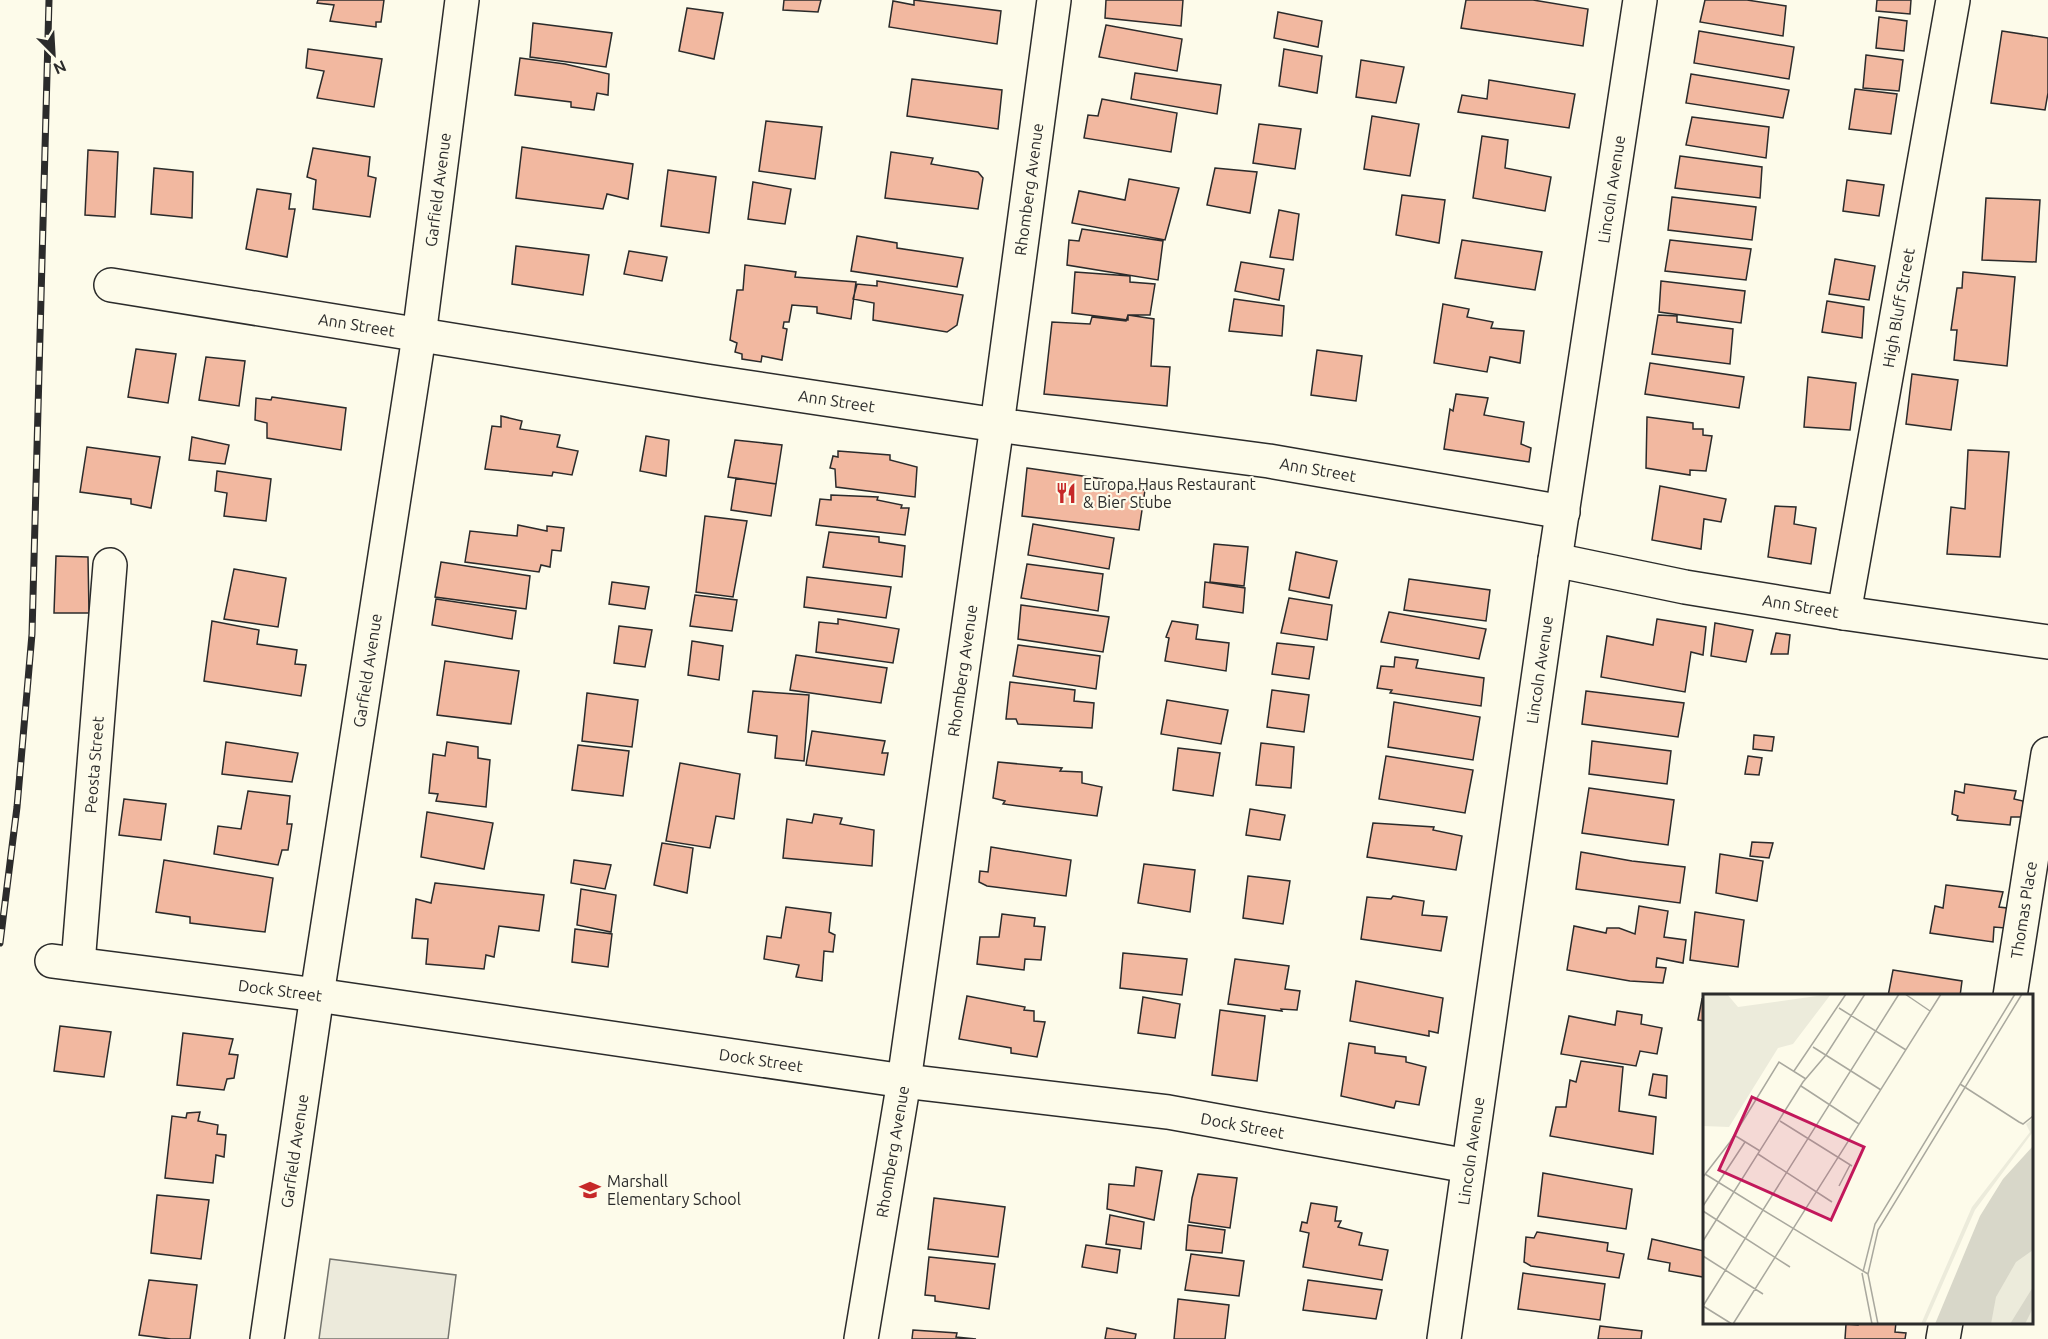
<svg xmlns="http://www.w3.org/2000/svg" width="2048" height="1339" viewBox="0 0 2048 1339" font-family="Ubuntu,sans-serif">
<rect width="100%" height="100%" fill="#fdfbea"/>
<!-- parking -->
<path fill="#eceadb" stroke="#74746e" stroke-width="1.5" d="M330,1259l126,16 -8,64h-129z"/>
<!-- building -->
<path fill="#f2b8a0" stroke="#2b2b2b" stroke-width="1.5" d="M318,0h66l-3,22h-5v5l-46,-6 4,-16 -17,-2z
M784,0h37l-3,12 -35,-2z
M914,0l87,11 -4,33 -108,-17 4,-26 21,4z
M914,0l87,11 -4,33 -108,-17 4,-26 21,4z
M1106,0h77l-2,26 -76,-8z
M1466,0h67l55,9 -5,37 -122,-18z
M1705,0h42l39,6 -3,30 -83,-14z
M1877,0h34l-1,14 -34,-3z
M687,8l36,5 -9,46 -35,-8z
M1278,12l44,9 -4,26 -44,-9z
M1879,17l28,4 -3,30 -28,-3z
M533,23l79,10 -6,34 -76,-10z
M1106,25l76,14 -5,32 -78,-14z
M1699,31l95,16 -5,32 -95,-16z
M2002,31l46,7v55l-3,17 -54,-7z
M308,49l74,10 -8,48 -57,-9 7,-27 -18,-3z
M1284,49l38,7 -5,37 -38,-7z
M1866,55l37,5 -4,31 -36,-3z
M520,58l45,6 44,10 -1,21 -11,-2 -3,17 -23,-3v-5l-56,-7z
M1361,60l43,7 -8,36 -40,-6z
M1135,73l86,12 -4,29 -86,-15z
M1691,74l98,16 -6,28 -97,-15z
M912,79l90,11 -4,39 -91,-13z
M912,79l90,11 -4,39 -91,-13z
M912,79l90,11 -4,39 -91,-13z
M1489,80l86,14 -6,34 -111,-16 4,-17 25,4z
M1855,89l42,5 -6,40 -42,-5z
M1102,99l75,14 -6,39 -87,-14 4,-23 10,1z
M1372,116l47,8 -9,52 -46,-7z
M1692,117l77,10 -3,31 -80,-13z
M766,121l56,6 -7,52 -56,-8z
M766,121l56,6 -7,52 -56,-8z
M766,121l56,6 -7,52 -56,-8z
M1259,124l42,5 -6,40 -42,-6z
M1482,136l26,4 -3,28 46,9 -6,34 -72,-13z
M522,147l111,17 -5,35 -21,-5 -4,15 -87,-11z
M313,148l57,9 -2,19 8,2 -6,39 -57,-8 3,-29 -9,-3z
M88,150l30,2 -3,65 -30,-2z
M891,152l42,6 -2,6 47,8 5,6 -5,31 -93,-11z
M1680,156l82,11 -2,31 -85,-10z
M154,168l39,4 -1,46 -41,-4z
M1215,168l42,4 -7,41 -43,-8z
M668,170l48,7 -7,56 -48,-7z
M668,170l48,7 -7,56 -48,-7z
M668,170l48,7 -7,56 -48,-7z
M1129,179l50,9 -14,52 -93,-17 7,-32 46,9z
M1847,180l37,5 -5,31 -36,-5z
M753,182l38,7 -6,35 -37,-5z
M753,182l38,7 -6,35 -37,-5z
M753,182l38,7 -6,35 -37,-5z
M257,189l34,5 -2,15h6l-8,48 -41,-8z
M1402,195l43,5 -6,43 -43,-8z
M1672,197l84,10 -4,33 -84,-10z
M1986,198l54,2 -4,62 -54,-2z
M1279,210l20,4 -6,46 -23,-3z
M1082,229l81,12 -5,39 -91,-15 2,-25 10,1z
M857,236l40,7v5l66,10 -6,29 -106,-16z
M1462,240l80,12 -7,38 -80,-12z
M1670,240l81,9 -5,31 -81,-9z
M516,246l73,9 -6,40 -71,-11z
M516,246l73,9 -6,40 -71,-11z
M516,246l73,9 -6,40 -71,-11z
M629,251l38,6 -5,24 -38,-7z
M629,251l38,6 -5,24 -38,-7z
M629,251l38,6 -5,24 -38,-7z
M1835,259l40,7 -6,34 -40,-6z
M1241,262l43,7 -5,31 -44,-9z
M745,265l51,7 -1,5 61,5 -5,37 -34,-6v-6l-25,-2 -3,17h-5l-1,6 4,1 -5,31 -20,-4 -1,6 -19,-3v-5l-7,-2 2,-9 -7,-3 7,-50h6z
M1075,272l55,4v6l25,2 -5,31h-22v5l-56,-7z
M1963,272l52,5 -8,89 -53,-6 3,-30h-6l6,-42h5z
M877,281l86,14 -6,30 -10,7 -74,-12 1,-17 -21,-4 4,-15 20,2z
M1661,281l84,10 -4,32 -82,-11z
M1234,299l50,7 -2,30 -53,-5z
M1827,301l37,6 -2,31 -40,-6z
M1443,304l26,5 -2,8 26,5 -2,6 33,3 -4,32 -30,-6 -3,15 -53,-9z
M1128,315l26,4 -3,47 19,1 -3,39 -123,-12 8,-72 38,2 2,-7 34,4z
M1658,315l19,1v6l56,7 -3,35 -78,-10z
M136,349l40,5 -8,49 -40,-6z
M1317,350l45,6 -6,45 -45,-6z
M206,357l39,4 -6,45 -40,-6z
M1650,363l94,14 -5,31 -94,-14z
M1912,374l46,6 -7,50 -45,-6z
M1808,377l48,6 -6,47 -46,-3z
M1456,394l32,4 -4,17 40,7 -3,22 10,4 -2,14 -85,-13 6,-40 3,2z
M272,397l74,11 -5,42 -74,-12v-15l-12,-3 1,-22 15,2z
M501,416l21,5 -2,8 40,6 -3,12 21,4 -6,24 -19,-3 -1,4 -67,-7 7,-43 9,1z
M1647,417l46,6v6h10v6l9,1 -6,35 -16,-1v5l-44,-7z
M646,436l23,4 -3,36 -26,-5z
M192,437l37,8 -4,19 -36,-4z
M735,440l47,5 -6,39 -48,-7z
M87,447l73,10 -9,51 -20,-4v-5l-51,-7z
M1968,450l41,2 -9,105 -53,-3 4,-47 14,2z
M838,451l52,4v5l27,7 -2,30 -79,-10 -1,-18 -5,-1 3,-12 5,1z
M1027,468l76,11v6l42,5 -6,40 -117,-14z
M217,471l54,8 -5,42 -42,-5 3,-23 -12,-2z
M736,478l40,6 -5,32 -40,-6z
M1660,486l66,13 -5,23 -17,-3 -3,30 -49,-9z
M831,495l47,2 -1,3 25,5 -1,3h8l-4,27 -89,-10 4,-26 11,1z
M1775,506l21,1 -2,17 22,4 -5,36 -43,-7z
M705,516l42,5 -14,76 -37,-5z
M1033,524l81,14 -5,31 -81,-14z
M518,525l29,6v-5l17,2 -3,23 -9,-1 -2,17 -9,-2 -2,7 -74,-10 5,-31 47,5z
M829,532l50,5v5l26,4 -3,31 -79,-10z
M1214,544l34,3 -4,39 -34,-4z
M1296,552l41,9 -8,37 -40,-8z
M56,556l32,1 1,56h-35z
M441,562l89,14 -4,33 -91,-12z
M1027,564l76,10 -5,37 -77,-13z
M234,569l52,9 -8,49 -54,-8z
M807,577l84,10 -5,31 -82,-11z
M1409,579l81,11 -4,31 -82,-11z
M612,582l37,5 -4,22 -36,-5z
M1205,582l40,6 -2,25 -40,-6z
M695,595l42,5 -5,31 -42,-5z
M1289,598l43,7 -5,35 -46,-7z
M436,599l80,12 -4,28 -80,-14z
M1021,605l88,12 -6,35 -85,-13z
M1389,612l97,17 -7,30 -98,-17z
M838,619l61,10 -6,34 -77,-11 3,-30 19,2z
M1657,619l49,8 -3,28 -12,-3 -6,40 -84,-15 6,-41 46,9z
M212,621l47,9 -2,14 40,6 -2,14 11,1 -5,31 -97,-15z
M1172,621l26,4 -2,14 33,4 -3,28 -61,-10 4,-23 -3,-1z
M1715,623l38,7 -7,32 -35,-6z
M619,626l33,4 -7,37 -31,-4z
M1776,633l14,2 -2,19h-17z
M692,641l31,5 -4,34 -31,-5z
M1277,643l37,4 -5,32 -37,-5z
M1018,645l82,11 -4,33 -83,-13z
M796,655l91,13 -6,35 -91,-13z
M1395,657l23,3 -2,8 68,10 -3,28 -91,-13 2,-3 -15,-2 4,-22 13,1z
M445,661l74,10 -8,53 -74,-9z
M1010,682l65,8 -1,11 20,2 -2,25 -74,-4 -2,-5h-10z
M1272,690l37,5 -5,37 -37,-5z
M753,691l56,4 -5,66 -29,-3 2,-22 -29,-4z
M1586,691l98,12 -6,34 -96,-13z
M587,693l51,7 -6,47 -50,-6z
M1167,700l61,10 -7,34 -60,-10z
M1394,702l86,15 -7,43 -85,-13z
M812,731l73,10 -3,12h6l-4,22 -78,-10z
M1754,735l20,2 -2,14 -19,-2z
M1592,741l79,10 -4,33 -78,-10z
M226,742l72,11 -6,29 -70,-8z
M447,742l31,5v11l12,2 -4,47 -50,-6 2,-7 -9,-1 4,-39 12,2z
M1261,743l33,4 -3,41 -35,-3z
M578,745l51,6 -6,45 -51,-6z
M1178,748l42,5 -7,43 -40,-6z
M1386,756l87,14 -8,43 -86,-14z
M1748,756l14,2 -3,17 -14,-1z
M998,762l64,6 -2,3 22,1v11l20,4 -5,29 -94,-12 2,-3 -12,-3z
M680,763l60,11 -6,45 -18,-3 -6,32 -44,-7z
M1965,784l51,7 -2,8 9,2 -1,16h-11l-1,8 -53,-5 1,-4 -6,-2 3,-23 9,2z
M1589,788l85,12 -6,45 -86,-12z
M248,791l42,5 -3,28h5l-4,26h-6l-4,15 -64,-11 4,-28 23,3z
M124,799l42,5 -5,36 -42,-5z
M1250,809l35,6 -5,25 -34,-5z
M427,812l66,11 -9,46 -63,-12z
M814,814l28,4 -2,6 34,6 -2,36 -89,-8 4,-39 25,4z
M1373,823l61,4 -1,3 29,6 -6,34 -89,-13z
M1752,842l21,1 -4,15 -19,-2z
M662,843l31,5 -6,45 -33,-8z
M991,847l80,13 -5,36 -79,-10 -8,-4 1,-11 8,1z
M1581,852l51,9 53,6 -5,36 -104,-14z
M1720,854l43,7 -6,40 -41,-8z
M164,860l109,18 -8,54 -75,-9v-6l-34,-5z
M574,860l37,5 -6,24 -34,-6z
M1144,864l51,6 -5,42 -52,-9z
M1248,876l42,5 -7,43 -40,-6z
M435,883l109,12 -5,36 -40,-5 -5,31 -8,-2 -2,14 -58,-5 2,-25 -16,-1 4,-39 15,4z
M1946,885l57,7 -4,15 8,1 -2,20 -11,-1 -1,15 -63,-9 5,-27 8,2z
M581,889l35,6 -5,37 -34,-7z
M1393,896l31,5 -2,14 25,2 -6,34 -80,-12 6,-42 24,2z
M1639,906l29,5 -4,26 22,3 -3,23 -26,-5 -1,9 10,1 -3,15 -33,-2 -63,-11 7,-44 32,7 1,-5h12l16,6z
M786,907l45,6 -2,19 6,3 -2,17 -9,-1 -2,30 -26,-4 3,-12 -35,-6 3,-23 14,2z
M1695,912l49,8 -6,47 -48,-7z
M1002,914l33,4 -1,8 11,1 -4,33 -16,-1 -1,11 -47,-6 3,-27h19z
M575,929l37,5 -4,33 -36,-5z
M1123,953l64,6 -5,36 -62,-7z
M1235,959l54,7 -4,23 15,2 -3,19 -16,-1 1,2 -54,-7z
M1893,970l69,11 -2,15h-72z
M1356,981l87,17 -5,35 -9,-2v5l-79,-15z
M967,996l58,11 -1,3 10,1v10l11,1 -8,35 -26,-4v-5l-52,-9z
M1143,997l37,7 -5,34 -37,-5z
M1702,999l2,1v21l-6,-1z
M1220,1010l45,6 -8,65 -45,-6z
M1617,1011l25,4 -1,9 21,4 -5,26 -17,-3 -4,15 -75,-12 8,-38 46,9z
M60,1026l51,6 -7,45 -50,-6z
M183,1033l50,6 -4,15 9,1 -4,23 -7,1 -3,11 -47,-5z
M1349,1043l26,4v6l31,4v5l20,5 -7,38 -23,-4 -2,7 -53,-12z
M1581,1061l42,6 -4,44 37,6 -3,37 -103,-18 6,-29h10l4,-27 6,2z
M1653,1074l14,2 -1,22 -17,-3z
M200,1112l-2,9 20,4 -1,9 9,1 -2,22 -8,-2 -3,28 -48,-5 7,-62 14,2 1,-5z
M1136,1167l26,4 -8,49 -47,-11 2,-25 25,2z
M1543,1173l89,16 -6,40 -88,-13z
M1198,1174l39,4 -7,50 -41,-6 3,-24z
M157,1195l52,5 -8,59 -50,-6z
M934,1198l71,9 -7,50 -70,-8z
M1311,1203l26,4 -2,14h6l-3,6 24,6 -3,12 29,5 -6,30 -79,-13 6,-34 -9,-2 2,-9 5,1z
M1110,1215l34,7 -3,27 -35,-5z
M1188,1225l37,5 -3,23 -36,-3z
M1537,1232l71,11 -1,8 17,3 -5,24 -88,-12 -7,-4 2,-25 8,1z
M1652,1239l52,12 -1,26 -34,-6 1,-8 -22,-4z
M1086,1245l34,5 -3,23 -35,-6z
M1191,1254l53,7 -5,35 -54,-6z
M929,1257l66,7 -6,45 -54,-8v-5l-10,-1z
M1523,1273l82,11 -5,36 -82,-11z
M149,1280l48,5 -7,54h-19l-32,-4z
M1308,1280l74,10 -6,29 -73,-9z
M1178,1299l51,6 -4,34h-51z
M1858,1322h38l-1,10 11,1 -1,6h-60l1,-15 12,1z
M1600,1326l42,5 -1,8h-43z
M1107,1328l29,6 -1,5h-30z
M913,1330l44,3 -1,4 20,2h-64z"/>
<g fill="none" stroke-linecap="round" stroke-linejoin="round">
<defs>
<g id="minor">
<path id="s1" d="M111,285l595,96 291,44 272,36 294,51"/>
<path id="s2" d="M1555,560l130,27 159,26 204,29"/>
<path id="s3" d="M1844,613l109,-613"/>
<path id="s4" d="M52,961l265,34 587,86 264,31 300,54"/>
<path id="s5" d="M78,964l32,-399"/>
<path id="s6" d="M2010,996l38,-242"/>
<path id="s7" d="M267,1339l50,-344 102,-659 43,-336"/>
<path id="s8" d="M1444,1339l111,-779 85,-560"/>
<path d="M1943,1339l3,-17"/>
</g>
<g id="tertiary">
<path id="s9" d="M861,1339l43,-258 93,-656 57,-425"/>
</g>
</defs>
<!-- minor casing -->
<use href="#minor" stroke="#2b2b2b" stroke-width="36"/>
<!-- tertiary casing -->
<use href="#tertiary" stroke="#2b2b2b" stroke-width="36"/>
<!-- minor -->
<use href="#minor" stroke="#fdfbea" stroke-width="33"/>
<!-- tertiary -->
<use href="#tertiary" stroke="#fdfbea" stroke-width="33"/>
<defs>
<path id="rail" d="M0,943l17,-136 15,-173 17,-634"/>
</defs>
<!-- rail casing -->
<use href="#rail" stroke="#2b2b2b" stroke-width="7"/>
<!-- rail -->
<use href="#rail" stroke="#fdfbea" stroke-width="4.5" stroke-dasharray="14" stroke-linecap="butt"/>
</g>
<!-- icons -->
<defs>
<symbol id="restaurant-bare" viewBox="-9 -9 18 18"><path d="M-5-6h1v4h1v-4h1v4h1v-4h1v5L-1.5 .5V6h-2V.5L-5-1ZM5-6V6H3V1.5H1.5Q1.5-4 5-6Z" fill="#c62828" stroke="#fdfbea" stroke-width="2.5" paint-order="stroke"/></symbol>
<symbol id="school-bare" viewBox="-9 -9 18 18"><path d="M0-5L7-2L0 1L-7-2ZM-4 1L0 2.5L4 1V4Q0 6-4 4Z" fill="#c62828" stroke="#fdfbea" stroke-width="2.5" paint-order="stroke"/></symbol>
</defs>
<g fill-rule="evenodd">
<use href="#restaurant-bare" x="1051" y="478" width="30" height="30"/>
<use href="#school-bare" x="575" y="1175" width="30" height="30"/>
</g>
<g text-anchor="middle" dominant-baseline="central" stroke-width="4.5" stroke-linejoin="round" paint-order="stroke">
<!-- street labels -->
<g font-size="16" fill="#2b2b2b" stroke="#fdfbea">
<text stroke="none"><textPath href="#s7" startOffset="1162">Garfield Avenue</textPath></text>
<text stroke="none"><textPath href="#s9" startOffset="1162">Rhomberg Avenue</textPath></text>
<text stroke="none"><textPath href="#s8" startOffset="1162">Lincoln Avenue</textPath></text>
<text stroke="none"><textPath href="#s3" startOffset="310">High Bluff Street</textPath></text>
<text stroke="none"><textPath href="#s1" startOffset="249">Ann Street</textPath></text>
<text stroke="none"><textPath href="#s1" startOffset="735">Ann Street</textPath></text>
<text stroke="none"><textPath href="#s1" startOffset="1221">Ann Street</textPath></text>
<text stroke="none"><textPath href="#s2" startOffset="250">Ann Street</textPath></text>
<text stroke="none"><textPath href="#s8" startOffset="676">Lincoln Avenue</textPath></text>
<text stroke="none"><textPath href="#s7" startOffset="676">Garfield Avenue</textPath></text>
<text stroke="none"><textPath href="#s9" startOffset="676">Rhomberg Avenue</textPath></text>
<text stroke="none"><textPath href="#s5" startOffset="200">Peosta Street</textPath></text>
<text stroke="none"><textPath href="#s6" startOffset="87">Thomas Place</textPath></text>
<text stroke="none"><textPath href="#s4" startOffset="230">Dock Street</textPath></text>
<text stroke="none"><textPath href="#s4" startOffset="716">Dock Street</textPath></text>
<text stroke="none"><textPath href="#s4" startOffset="1202">Dock Street</textPath></text>
<text stroke="none"><textPath href="#s7" startOffset="190">Garfield Avenue</textPath></text>
<text stroke="none"><textPath href="#s8" startOffset="190">Lincoln Avenue</textPath></text>
<text stroke="none"><textPath href="#s9" startOffset="190">Rhomberg Avenue</textPath></text>
</g>
<!-- poi labels -->
<g font-size="16" fill="#2b2b2b" stroke="#fdfbea" text-anchor="start">
<text x="1083" y="484">Europa Haus Restaurant<tspan x="1083" dy="18">&amp; Bier Stube</tspan></text>
<text x="607" y="1181">Marshall<tspan x="607" dy="18">Elementary School</tspan></text>
</g>
</g>
<!-- overview -->
<g transform="translate(1703 994)">
<rect width="330" height="330" fill="#fdfbea"/>
<path d="M0,0h24l11,13 93,-13 -38,50 -15,4 -49,79 -26,-1zM330,124l-1,15 -57,77 -50,114h-4l51,-117 58,-75 -4,-8zM330,248v82h-52l25,-57z" fill="#ecebdb"/>
<path d="M330,152v104l-17,12 -20,35 -5,27h-56l45,-108 23,-37zM330,293v21l-8,16h-15z" fill="#d8d7c9"/>
<path fill="none" stroke="#a9a89e" stroke-width="1.5" d="M202,0l25,17M136,14l67,42M110,53l68,43M91,77l52,-77M257,90l59,38 4,2 10,-8M98,92l58,38M77,127l72,45M31,141l26,16M55,160l74,48M2,180l58,36 136,-216M0,183l27,-35 49,-80 27,17M136,192l11,-21M0,212l42,-64M0,217l87,56M0,247l100,-159 23,-27 39,-61M0,262l60,38M160,278l12,-48 140,-230M159,279l10,51M165,280l10,-44 144,-236M0,312l29,18M0,312l60,-96 105,64 10,50M30,330l208,-330"/>
<path fill="#c2185b" fill-opacity="0.15" stroke="#c2185b" stroke-width="3" d="M49,103l112,50 -33,73 -112,-50z"/>
<rect width="330" height="330" fill="none" stroke="#2b2b2b" stroke-width="3"/>
</g>
<!-- north arrow -->
<g transform="translate(54 54) rotate(156)" stroke="#fdfbea" stroke-width="4.5" paint-order="stroke">
<path d="M0-4.5L10 22L0 15L-10 22Z" fill="#2b2b2b"/>
<text y="-9" font-size="16" font-weight="bold" text-anchor="middle" fill="#2b2b2b">N</text>
</g>
</svg>
